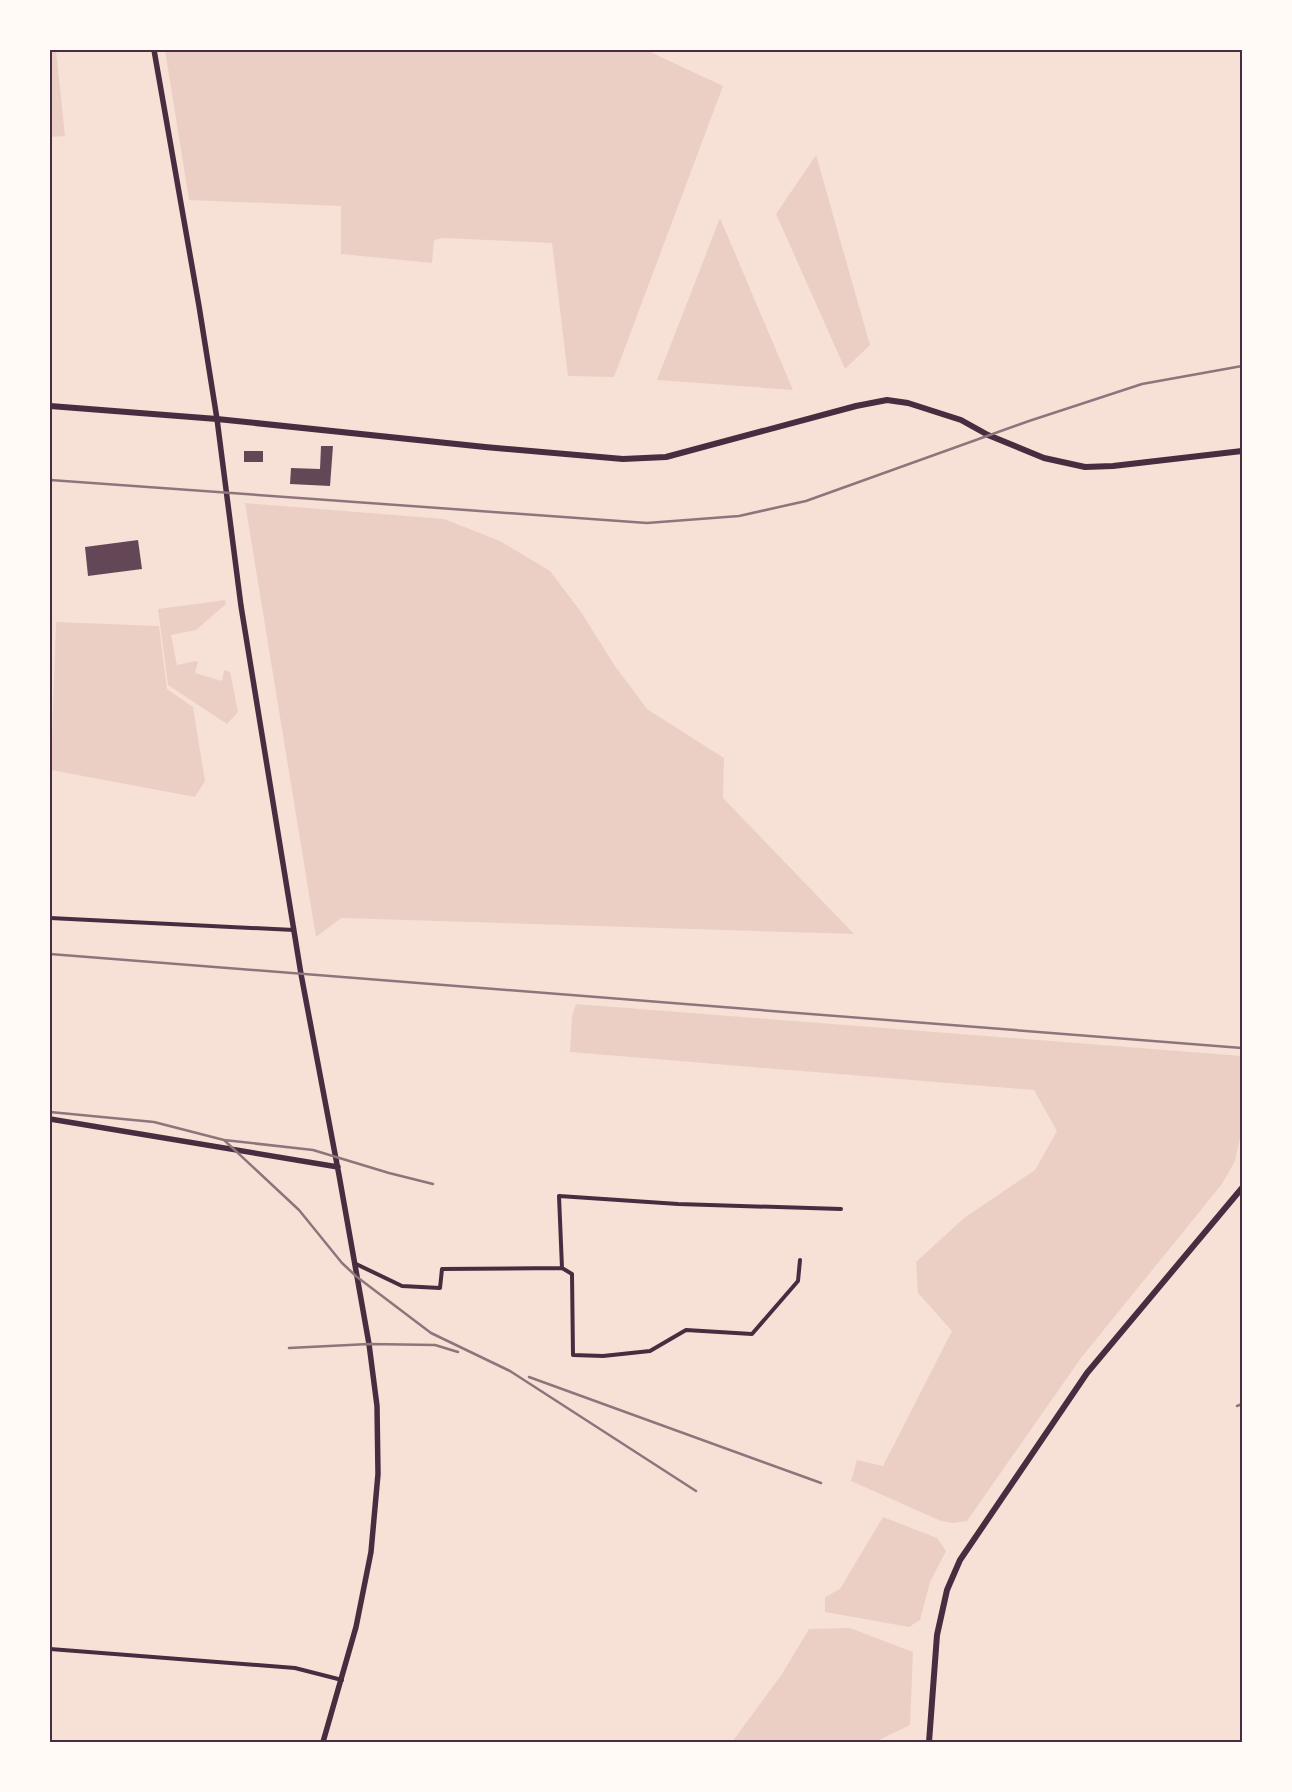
<svg xmlns="http://www.w3.org/2000/svg" width="1292" height="1792" viewBox="0 0 1292 1792" font-family="'Source Sans 3',sans-serif">
<rect width="100%" height="100%" fill="#f7e1d7"/>
<!-- green -->
<path fill="#ebcfc5" d="M50,50h6l9,86 -15,1z
M165,50h481l77,36 -109,291 -46,-1 -16,-133 -109,-5 -9,2 -2,23 -91,-9v-48l-152,-6z
M816,155l54,190 -25,24 -69,-155z
M720,218l73,172 -136,-10z
M245,503l199,16 56,22 50,30 31,41 34,54 32,43 77,49 -1,40 131,136 -513,-16 -25,19z
M225,600l1,4 -30,26 -25,5 6,30 19,-4 2,1 -3,11 27,8 2,-11 6,2 8,40 -11,12 -59,-39 -10,-76z
M56,622l103,4 8,63 26,18 12,74 -10,16 -144,-27z
M576,1004l666,52v72l-7,33 -13,23 -141,174 -114,163 -14,2 -12,-2 -90,-40 6,-21 26,6 69,-135 -34,-38 -2,-31 48,-44 71,-48 22,-39 -23,-41 -464,-38 2,-36z
M883,1517l54,21 9,13 -16,31 -10,38 -11,7 -84,-15v-15l15,-8z
M850,1628l63,24 -3,73 -35,17h-143l50,-68 27,-45z"/>
<!-- building -->
<path fill="#644757" d="M321,446h12l-3,40 -40,-2 1,-16 29,1z
M244,451h19v11h-19z
M138,540l4,29 -54,7 -3,-29z"/>
<g fill="none" stroke-linecap="round" stroke-linejoin="round">
<!-- minor -->
<path stroke="#4a2c40" stroke-width="4" d="M50,918l244,12
M354,1263l48,23 38,2 2,-19 120,-1 -3,-72 119,8 163,5
M562,1268l10,6 1,81 30,1 47,-5 36,-21 66,4 46,-53 2,-21
M50,1649l245,19 47,12"/>
<!-- secondary -->
<path stroke="#4a2c40" stroke-width="5.5" d="M154,50l45,256 18,113 24,187 60,368 38,201 30,169 8,62 1,68 -7,78 -15,75 -33,115
M50,1119l288,48"/>
<!-- primary -->
<path stroke="#4a2c40" stroke-width="6" d="M50,406l167,13 268,28 138,12 43,-2 190,-51 31,-6 21,3 53,17 27,15 56,23 41,9 28,-1 129,-15
M929,1742l8,-107 10,-45 13,-30 127,-187 155,-185"/>
<!-- rail -->
<path stroke="#8f747c" stroke-width="2.5" d="M50,480l597,43 92,-7 67,-15 223,-80 113,-37 100,-18
M50,954l1192,94
M50,1112l104,10 70,18 75,70 43,53 15,14 74,56 79,38 186,120
M224,1140l89,10 76,23 44,11
M289,1348l80,-4 66,1 23,7
M529,1377l292,106
M1237,1406l5,-2"/>
</g>
<!-- border -->
<rect width="1292" height="1792" fill="none" stroke="#fffaf5" stroke-width="102"/>
<rect x="51" y="51" width="1190" height="1690" fill="none" stroke="#4a2c40" stroke-width="2"/>
</svg>
